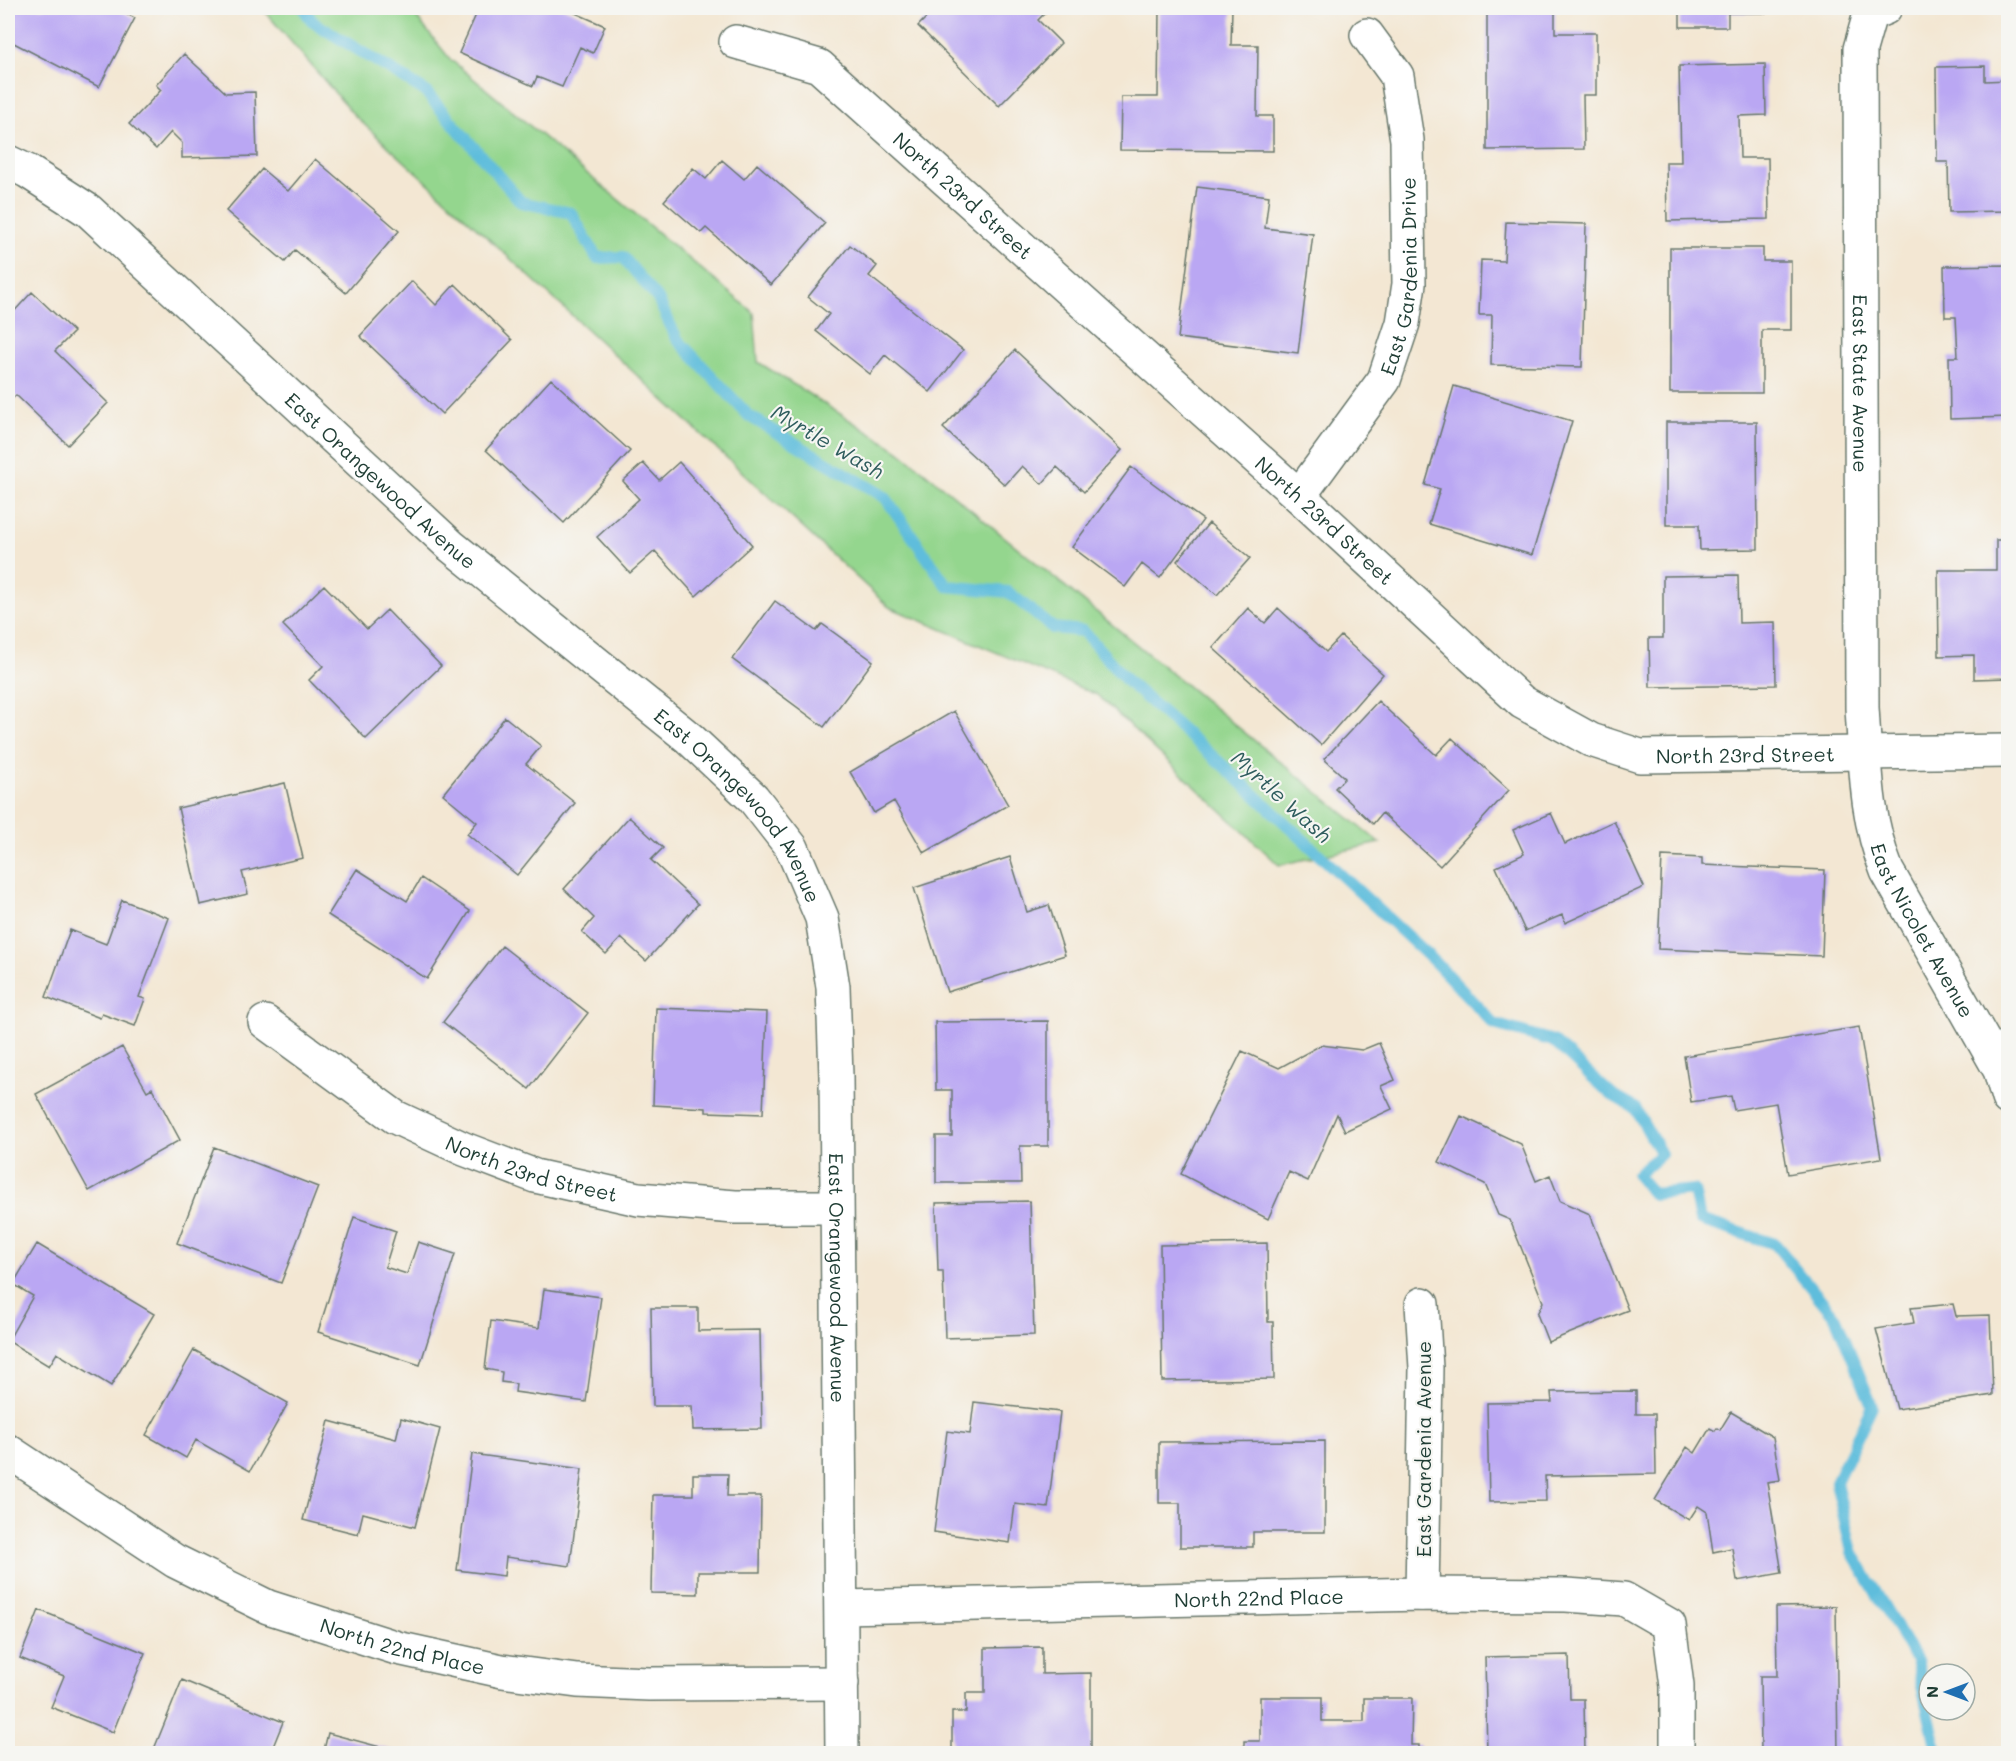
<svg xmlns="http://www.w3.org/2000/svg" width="2016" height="1761" viewBox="0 0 2016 1761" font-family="Mali,sans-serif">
<rect width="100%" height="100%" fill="#f6f6f2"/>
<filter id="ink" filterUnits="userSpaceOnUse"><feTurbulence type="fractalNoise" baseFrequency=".0167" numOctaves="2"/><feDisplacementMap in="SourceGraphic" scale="12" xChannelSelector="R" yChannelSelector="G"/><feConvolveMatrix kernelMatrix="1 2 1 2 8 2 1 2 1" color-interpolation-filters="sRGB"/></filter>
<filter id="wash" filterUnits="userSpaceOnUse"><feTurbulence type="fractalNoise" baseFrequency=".008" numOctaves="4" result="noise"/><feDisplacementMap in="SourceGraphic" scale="24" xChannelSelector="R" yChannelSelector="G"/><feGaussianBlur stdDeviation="1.35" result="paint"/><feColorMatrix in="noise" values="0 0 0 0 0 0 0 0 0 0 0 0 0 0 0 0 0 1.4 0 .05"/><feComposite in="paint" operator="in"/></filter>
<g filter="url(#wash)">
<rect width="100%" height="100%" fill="#f3e7d3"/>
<!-- green -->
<path fill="#94d68e" stroke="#5a8a61" stroke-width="1.5" d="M262,8h147l41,51 304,254 4,49 141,89 481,392 -101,22 -182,-170 -208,-88 -535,-492z"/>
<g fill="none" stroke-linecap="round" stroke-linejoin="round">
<!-- stream -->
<path stroke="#5ebddc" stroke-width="12" d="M303,8l10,14 112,69 96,111 50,11 26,45 26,-1 35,42 19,40 72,77 136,81 62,89 61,6 45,36 30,3 45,51 99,87 208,193 59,62 59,17 59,54 23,13 26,46 -24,21 16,19 41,-4 6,30 75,24 61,74 36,88 -36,76 16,70 64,108 22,94"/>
</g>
<g id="blocks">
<!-- building -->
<path fill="#baa7f3" d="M14,8h100l21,10 -36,69 -91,-47v-20z
M479,8h85l41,18 -12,27 -13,-6 -18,40 -25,-10 -4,9 -74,-33z
M936,8h114l-12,12 23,23 -62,63 -81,-80z
M1159,8h73l-1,37h27l-1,71h16v35l-153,-1 1,-53h37z
M1487,8h68v25h41v62h-13l1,54 -97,1z
M1680,8h87v5h-39v14h-48z
M184,54l42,39 29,-1 2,64 -75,2v-15l-11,-11 -15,17 -27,-25 32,-34 -5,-5z
M1765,64l1,51 -27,1 1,42h28l1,61 -102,2 -1,-59h15l-2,-96z
M1985,66v15l23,-1v131l-59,1 -1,-50h-11l-1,-95z
M315,159l84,72 -53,62 -51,-43 -10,12 -59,-51 36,-42 26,22z
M722,160l22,19 13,-15 68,59 -54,62 -65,-57 -5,5 -37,-32 29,-33 13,11z
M1197,187l72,9 -4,32 48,6 -15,119 -120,-15z
M1506,222l80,2 -4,143 -91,-2 1,-50h-13l2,-55 23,1z
M850,245l27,21 -8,10 94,74 -33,42 -45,-37 -15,19 -54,-43 13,-17 -21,-17z
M1670,248h93v13h28v69h-29v63h-92z
M2008,265v152l-58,2 -1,-62h9l-2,-40h-11l-1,-51z
M412,281l24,24 19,-21 57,56 -70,74 -82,-78z
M32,292l42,40 -19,19 53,52 -40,42 -52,-50 -8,8v-85z
M1015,350l107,100 -38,42 -27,-25 -15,17 -20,-18 -17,19 -62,-57z
M551,379l79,72 -66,72 -78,-73z
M1454,386l118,35 -40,134 -103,-31 11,-35 -15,-4z
M1666,422h91l1,127 -58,1 -1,-25h-33z
M679,462l73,83 -56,51 -41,-45 -25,22 -33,-36 42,-38 -16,-18 20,-18 16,17z
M1131,467l72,53 -43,58 -18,-14 -17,23 -53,-40z
M1209,523l41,35 -33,37 -40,-34z
M1996,540h12v138l-34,1v-24l-35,1 -1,-86h58z
M1738,575l1,48 36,-1 1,63 -126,2 -1,-49h14v-62z
M324,585l43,44 20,-19 54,56 -75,73 -57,-59 14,-14 -40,-41z
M775,601l41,30 6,-7 51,37 -49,66 -92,-68z
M1248,608l17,15 13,-15 48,44 15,-16 42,38 -62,71 -108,-97z
M1378,701l58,54 16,-17 57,52 -69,76 -58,-53 -9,11 -38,-36 10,-10 -21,-19z
M954,711l54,94 -84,48 -30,-52 -20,12 -24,-41z
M505,717l36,29 -15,18 49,39 -58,72 -50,-41 10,-12 -34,-28z
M285,783l18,75 -61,14 6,22 -48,11 -22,-97z
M1551,813l14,31 49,-23 30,66 -79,36 -3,-8 -37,16 -29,-64 28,-13 -11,-24z
M629,817l34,31 -12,12 47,44 -52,57 -25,-23 -15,16 -24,-22 12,-14 -30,-29z
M1662,856l40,2v7l123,5 -3,86 -164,-7z
M1010,857l17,55 22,-7 16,50 -118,37 -33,-104z
M357,869l50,32 14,-23 49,33 -43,68 -99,-64z
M122,900l47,18 -30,79 6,2 -10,27 -33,-12 -2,4 -54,-21 24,-67 36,14z
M502,946l86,67 -59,76 -86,-67z
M656,1008l111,4 -4,102 -57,-2v-4l-53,-3z
M1048,1021v125h-28l1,37h-85v-47h16v-46h-16l-1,-68z
M1859,1027l22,131 -93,16 -12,-71 -42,7 -3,-14 -40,6 -7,-46z
M1379,1043l16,37 -14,6 11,23 -47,22 -8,-17 -29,67 -19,-9 -21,47 -87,-45 61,-123 37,17 42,-23 41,5z
M122,1047l25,44 5,-3 28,52 -91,51 -53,-97z
M1461,1116l60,28 15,37 14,-6 10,26 30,13 38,96 -80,32 -11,-28 6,-12 -33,-82 -12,-5 -13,-31 -46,-22z
M214,1147l104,40 -37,96 -104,-40z
M1030,1201l4,134 -89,3 -2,-67h-5l-2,-68z
M354,1217l42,14 -11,36 22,7 11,-32 37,12 -35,111 -102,-33z
M1267,1243l1,79h5l1,57 -112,2 -2,-136z
M37,1244l117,70 -43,72 -54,-33 -8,13 -41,-25 25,-45 -20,-12z
M544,1289l57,8 -15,105 -71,-10 1,-8 -15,-2 1,-10 -17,-3 6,-48 48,7z
M1953,1304l3,12 34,-1 3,80 -96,14 -21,-80 38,-6 -3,-15z
M651,1308h47v23l62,-1 2,99 -69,1 -1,-24h-39z
M194,1350l94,53 -38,68 -54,-31 -10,18 -40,-23z
M1636,1391v23h19l1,60 -111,2 1,25 -57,1 -2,-99 65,-1 -1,-10z
M974,1402l86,10 -12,96 -33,-4 -5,39 -76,-11 13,-101 23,3z
M1731,1412l42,25 7,43 -13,2 15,91 -45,8 -5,-33 -19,4 -6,-40 -9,-6 -9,14 -34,-20 32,-53 8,6 15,-25 5,3 2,-3 3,2z
M401,1418l39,11 -25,98 -52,-14 -5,21 -55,-14 26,-99 67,18z
M1325,1441v91h-72v15h-73v-44h-21v-61z
M472,1454l110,15 -12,97 -64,-9 -2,19 -47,-6z
M693,1474h35l-1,22h34l-1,76h-62v22l-47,-1 2,-98h40z
M1836,1606l2,148h-77l-1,-78h17l-1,-69z
M39,1610l106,43 -32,79 -62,-25 13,-31 -44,-18z
M1042,1647v27l49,-1v81h-139v-42h14v-19h19v-45z
M1569,1655l1,44h14l1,55h-98l-2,-97z
M182,1680l101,42 -13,32h-118z
M1260,1697h62v24h42v-23h48l-1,47h8v9h-175v-13h16z
M328,1733l67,18 -1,3h-71z"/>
</g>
</g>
<g filter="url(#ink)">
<use href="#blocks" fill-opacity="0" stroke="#69786c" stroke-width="1.5"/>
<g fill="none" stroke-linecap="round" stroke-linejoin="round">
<defs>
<g id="street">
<path id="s1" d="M1885,8l-15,6 -10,35 2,659c4,58 3,108 25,163l113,199 8,28"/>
<path id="s2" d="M736,42l83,24 480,430 223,206 69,38 49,16 368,-5"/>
<path id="s3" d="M8,162l19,9 62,40 362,335 238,192 64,60 39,50 30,70 11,69 3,89 6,678"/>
<path id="s4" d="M1299,496l85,-116 19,-57 6,-39 -2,-144 -10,-64 -30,-41"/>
<path id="s5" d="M265,1022l130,95 69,32 71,27 103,23 97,8h101"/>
<path d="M1422,1304l4,64 -4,226"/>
<path id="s6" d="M8,1451l167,110 93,46 129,41 105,23 75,10 72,3 193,-1"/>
<path id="s7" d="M842,1607l580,-13 144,1 58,4 45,26 8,61v68"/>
</g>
</defs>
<!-- street casing -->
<use href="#street" stroke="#69786c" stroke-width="36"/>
<!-- path -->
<path stroke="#69786c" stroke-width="4" stroke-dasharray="1.5 4.5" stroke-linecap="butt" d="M705,8l6,7"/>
<!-- street -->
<use href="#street" stroke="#fff" stroke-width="33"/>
</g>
</g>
<g text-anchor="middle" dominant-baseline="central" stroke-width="4.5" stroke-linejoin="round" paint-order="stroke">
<!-- street labels -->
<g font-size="20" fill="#1f3d34" stroke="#f6f6f2">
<text stroke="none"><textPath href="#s2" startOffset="280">North 23rd Street</textPath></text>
<text stroke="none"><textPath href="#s4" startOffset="250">East Gardenia Drive</textPath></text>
<text stroke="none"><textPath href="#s1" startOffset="387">East State Avenue</textPath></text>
<text stroke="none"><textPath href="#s3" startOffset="492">East Orangewood Avenue</textPath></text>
<text stroke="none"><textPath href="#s2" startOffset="766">North 23rd Street</textPath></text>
<text stroke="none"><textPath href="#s2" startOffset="1270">North 23rd Street</textPath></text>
<text stroke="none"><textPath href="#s3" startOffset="978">East Orangewood Avenue</textPath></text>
<text stroke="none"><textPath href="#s1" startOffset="946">East Nicolet Avenue</textPath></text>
<text stroke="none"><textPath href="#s5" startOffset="308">North 23rd Street</textPath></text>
<text stroke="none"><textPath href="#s3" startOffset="1482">East Orangewood Avenue</textPath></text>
<text transform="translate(1423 1449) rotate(-90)">East Gardenia Avenue</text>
<text stroke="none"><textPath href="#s7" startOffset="417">North 22nd Place</textPath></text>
<text stroke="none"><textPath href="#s6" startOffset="444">North 22nd Place</textPath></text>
</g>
<!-- water labels -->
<g font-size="21" font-style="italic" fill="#2f5d5e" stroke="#f6f6f2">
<text transform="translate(828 441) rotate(30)">Myrtle Wash</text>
<text transform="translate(1282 796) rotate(42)">Myrtle Wash</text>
</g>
</g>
<!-- margin -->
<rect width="2016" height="1761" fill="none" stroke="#f6f6f2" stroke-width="30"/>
<!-- north arrow -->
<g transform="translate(1947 1692) rotate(270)"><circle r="28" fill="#f6f6f2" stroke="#a0aca6" stroke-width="1.5"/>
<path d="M0-4.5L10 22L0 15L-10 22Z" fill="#1f6fb2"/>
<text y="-9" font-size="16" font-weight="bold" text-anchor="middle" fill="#1f3d34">N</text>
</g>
</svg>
